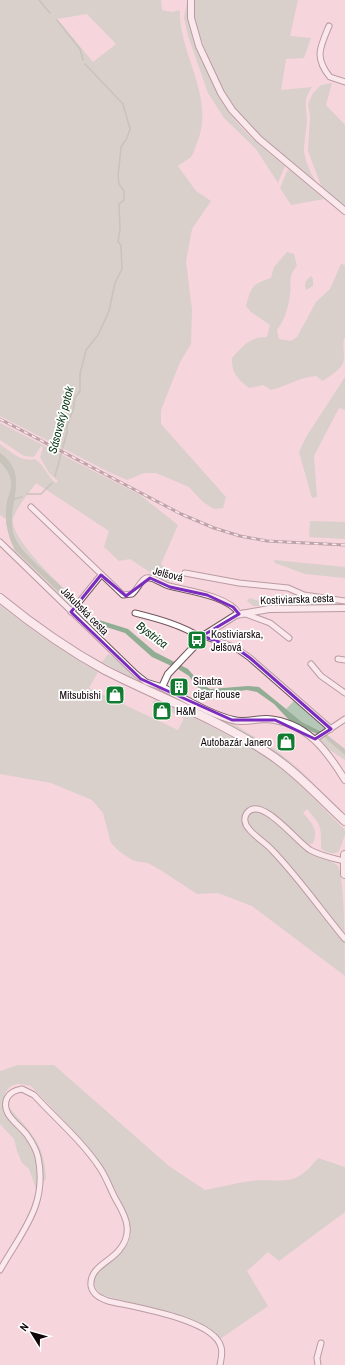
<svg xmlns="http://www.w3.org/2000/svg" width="345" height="1365" viewBox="0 0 345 1365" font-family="'Archivo Narrow',sans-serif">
<rect width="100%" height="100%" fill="#f6d6dc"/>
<!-- green -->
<path fill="#b5c8b7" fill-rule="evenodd" d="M0,0h161l1,10 10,2 8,-2c-2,43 36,87 17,133 -2,4 -3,10 -6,14 -4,3 -9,6 -13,9l18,25 15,10 -19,28 -6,32 6,49 -1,34 -11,18 -19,48v14l65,73 -3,11 -9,1 -11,-7 -14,-15 -33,-14h-12l-17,7 -16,-7 -111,-57zM87,14l29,30 -23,18 -36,-43z
M193,0h105l-8,36 21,2 -7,20 -18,1 -5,31 31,-3c-10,15 -5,19 -5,35 -1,10 -3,19 -3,28 1,14 9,26 15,38 -27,-24 -65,-51 -86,-80 -17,-25 -26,-56 -38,-84l-3,-11z
M187,2c0,21 7,37 15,56 7,17 14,35 24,50 15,23 38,41 59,58l-7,17 -22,-34 -32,-31 -16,-25 -20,-57 -4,-19z
M332,83l-6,22 19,20v83l-22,-17 -15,-40 2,-35 -2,-12 5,-11 8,-8z
M290,170l34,29 -33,6 -11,-17 7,-17z
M287,252l7,2 3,12c-10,11 -5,17 -7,29 -2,14 -5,24 -13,35l2,9 12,2 6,-4 19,-35 14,-13 11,-25 4,1v72c-3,7 -1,12 -1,20 1,11 -13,18 -21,24l-7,-5c-16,1 -29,10 -45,14l-8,-5 -14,3c-11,-8 -18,-16 -17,-30 11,-12 18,-21 35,-21l3,-12 -19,-13 -5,-6c5,-19 6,-22 25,-28l3,-11z
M311,276l2,3v7l-7,4 -1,-4 1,-5z
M345,377v33l-6,-2 -25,48 3,41 -5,1 -13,-46 7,-15z
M0,423l140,72 38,30 -17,39 10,11 -2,7 -15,-7 -24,-16 -11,2 -15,-14 5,-16 -73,-48c-6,8 -22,28 -23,37 -2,20 50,67 64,82l-4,6 -4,-1 -56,-57 1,-2 -8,-24v-5l-6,-4v-71c10,7 22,19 35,15 10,7 12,17 21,24l2,-2 -9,-8 -9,-16 3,-10 -2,-1 -7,11 -10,-1 -24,-16z
M310,521l35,1v17l-36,-2z
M274,560l71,7v11l-40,-4 -30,-11z
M303,597l42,6v3h-92l-6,-5 2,-3 18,5 35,-1z
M0,605c31,25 63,47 98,67l-9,16 89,42 6,-12 -32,-16 3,-2c40,19 83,36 119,63 26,19 47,44 71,67v5l-6,16c-5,4 -14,2 -18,-3 0,-23 1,-21 -14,-39l-4,4c8,9 16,17 10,30l-4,2 -19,-15 -3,3c8,8 16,16 26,22 7,4 19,5 25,11 7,15 7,88 7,110l-93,-70 -34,-13 -21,1 -35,-23 -14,-8 -14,-2 -14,-9 -9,-9 -8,-30 -11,-13 -41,-17 -51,-9z
M108,654l8,5 22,22 -36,-19z
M168,693l64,30 44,27 24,20 45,44c-22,-16 -40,-39 -61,-55 -36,-28 -78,-46 -118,-65z
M295,700l30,25v5l-3,2 -20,-10 -16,-13z
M322,737l11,6 12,12v5l-17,-11 -9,-10z
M18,1065h36l115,101 36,24c16,-3 31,-7 46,-9 34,-4 41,9 67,-23l27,9v45l-66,49 -11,-9 -21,19 21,35 -48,33 -13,-11 -22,-11 -83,-22c-28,-26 26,-33 26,-59 0,-55 -61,-112 -97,-150 -16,-4 -23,-3 -28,14 23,29 42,39 43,79l-10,10 -7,-20 -7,-6 -5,-12 -3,-12 -14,-15v-53z"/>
<!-- water -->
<path fill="#91ad93" d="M0,453c34,23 1,58 16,87 8,16 34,35 47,48 8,9 16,18 25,26l11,6 29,9 27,23 33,17 12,14 10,6 38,-3 11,1 43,35 24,12 19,15v6l-20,-17 -36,-18 -15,-16 -17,-12 -10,-2 -26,3 -16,-2 -8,-4 -8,-11 -11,-7 -26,-12 -27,-24 -34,-11 -14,-11 -17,-18 -45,-43c-8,-15 -11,-32 -8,-48 1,-6 5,-13 4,-19 0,-8 -5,-15 -11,-21z"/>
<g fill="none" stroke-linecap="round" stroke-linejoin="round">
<!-- stream -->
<path stroke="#91ad93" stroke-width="1.5" d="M39,0l11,13
M57,20l23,29 3,11
M55,476l12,-44v-6l6,-16 2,-12 5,-7v-17l6,-24 12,-15 11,-24 6,-28 7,-14 -1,-23 -3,-5 2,-11 -1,-26 5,-4v-9l-5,-7 -1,-8 2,-19 1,-10 6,-9 3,-9 -7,-25 -38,-40
M27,494h14l11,-11
M14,499l8,-2"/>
<defs>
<path id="minor" d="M329,26c-9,21 -15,32 1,51l15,5
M31,507l92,88 9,-1c5,-4 9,-14 14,-16 7,-2 17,7 23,8 19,5 60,10 70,28
M0,542l136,132 10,8 16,5
M185,573l54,10 49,5 16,7 41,6
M71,612l30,-37
M135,613c24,6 46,12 67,25
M243,613l27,10 19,15
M204,636l32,12 14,10 81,71
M338,659l7,1
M311,664l10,12 24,17
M315,739l30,-20
M344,861c-12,-3 -23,-5 -34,-11 -14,-9 -49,-55 -63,-37 -4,5 -2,12 2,16 6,8 16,13 23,21 26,27 49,60 73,89
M0,1270c22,-39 48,-65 38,-113 -2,-8 -6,-15 -11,-22 -8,-11 -27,-21 -20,-37 3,-6 9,-8 15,-9l12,6c22,24 48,46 66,73 6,9 10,20 15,30 5,9 11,18 12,28 1,8 -2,17 -7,23 -9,13 -31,18 -29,37 2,9 9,12 17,15 25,6 106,18 113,46 2,6 0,12 -1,18
M318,1365l-1,-7 4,-15"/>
<path id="tertiary" d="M191,0v18l8,28 22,47 11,17 27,29 86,72
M345,608l-76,1 -33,6 -30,19 -38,40 -6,13c22,11 47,27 71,33 11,3 23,-1 34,-1 39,3 59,30 78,61"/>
<path id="primary" d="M0,598c33,27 67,51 105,72 53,27 110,48 160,81 30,19 54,46 80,70
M345,855v19"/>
</defs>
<!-- minor casing -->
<use href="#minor" stroke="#72565c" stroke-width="7"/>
<!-- tertiary casing -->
<use href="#tertiary" stroke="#72565c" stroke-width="8"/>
<!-- primary casing -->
<use href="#primary" stroke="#72565c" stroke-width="10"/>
<!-- minor -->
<use href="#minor" stroke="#fff" stroke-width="5"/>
<!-- tertiary -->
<use href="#tertiary" stroke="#fff" stroke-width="6"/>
<!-- primary -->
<use href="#primary" stroke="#fff" stroke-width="8"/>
<defs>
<path id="rail" d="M0,419l181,95 33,14 26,8 27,5 78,4"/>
</defs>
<!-- rail casing -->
<use href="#rail" stroke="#7b676c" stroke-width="3"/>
<!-- rail -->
<use href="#rail" stroke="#fff" stroke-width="1.5" stroke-dasharray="4.5" stroke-linecap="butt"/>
</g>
<!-- marked area -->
<path d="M0 0H345V1365H0ZM101,575l25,21 24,-18 20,9 37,8 26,12 6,7 -37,22 34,12 14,10 81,71 -16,10 -40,-19h-43l-91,-41 -70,-67z" fill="#f6d6dc" fill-opacity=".55" fill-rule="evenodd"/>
<path fill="none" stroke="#7b2cbf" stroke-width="3" stroke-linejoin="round" d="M101,575l25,21 24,-18 20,9 37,8 26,12 6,7 -37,22 34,12 14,10 81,71 -16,10 -40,-19h-43l-91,-41 -70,-67z"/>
<!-- icons -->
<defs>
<symbol id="bus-square" viewBox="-11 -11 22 22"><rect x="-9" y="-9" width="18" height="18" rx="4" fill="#117b2f" stroke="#fff"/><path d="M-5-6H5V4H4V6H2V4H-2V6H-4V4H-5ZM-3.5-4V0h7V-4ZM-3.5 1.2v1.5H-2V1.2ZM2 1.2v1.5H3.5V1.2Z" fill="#fff"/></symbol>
<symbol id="building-square" viewBox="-11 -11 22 22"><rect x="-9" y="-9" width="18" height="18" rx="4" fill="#117b2f" stroke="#fff"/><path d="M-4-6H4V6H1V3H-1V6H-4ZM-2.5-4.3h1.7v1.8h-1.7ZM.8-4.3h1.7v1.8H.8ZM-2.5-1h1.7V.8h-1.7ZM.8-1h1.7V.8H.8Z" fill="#fff"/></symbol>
<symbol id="shop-square" viewBox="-11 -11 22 22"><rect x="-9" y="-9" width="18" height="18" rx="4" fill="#117b2f" stroke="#fff"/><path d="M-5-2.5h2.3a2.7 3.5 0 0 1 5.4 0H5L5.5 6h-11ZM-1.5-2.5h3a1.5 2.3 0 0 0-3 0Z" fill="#fff"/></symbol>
</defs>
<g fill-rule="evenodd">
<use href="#bus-square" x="186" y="629" width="22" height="22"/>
<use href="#building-square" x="168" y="676" width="22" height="22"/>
<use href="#shop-square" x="104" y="684" width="22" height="22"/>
<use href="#shop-square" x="151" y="700" width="22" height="22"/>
<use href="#shop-square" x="275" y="731" width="22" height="22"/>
</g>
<g text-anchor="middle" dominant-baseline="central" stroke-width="3.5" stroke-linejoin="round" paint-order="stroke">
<!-- street labels -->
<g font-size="11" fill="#12080b" stroke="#fff">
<text transform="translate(168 574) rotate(15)">Jelšová</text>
<text transform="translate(297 599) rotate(-2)">Kostiviarska cesta</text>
<text transform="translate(85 611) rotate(45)">Jakubská cesta</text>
</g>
<!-- poi labels -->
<g font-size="11" fill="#12080b" stroke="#fff" text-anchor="start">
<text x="211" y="634">Kostiviarska,<tspan x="211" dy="13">Jelšová</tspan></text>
<text x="193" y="681">Sinatra<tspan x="193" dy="13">cigar house</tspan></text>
<text x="101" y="695" text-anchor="end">Mitsubishi</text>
<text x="176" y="711">H&amp;M</text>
<text x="272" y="742" text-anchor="end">Autobazár Janero</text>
</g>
<!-- water labels -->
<g font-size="12" font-style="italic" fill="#053310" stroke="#fff">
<text transform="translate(61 420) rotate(-75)">Sásovský potok</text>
<text transform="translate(152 635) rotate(37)">Bystrica</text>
</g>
</g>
<!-- north arrow -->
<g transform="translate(32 1333) rotate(307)" stroke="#ffffff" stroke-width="3" paint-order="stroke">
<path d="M0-3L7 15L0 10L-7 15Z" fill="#12080b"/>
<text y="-6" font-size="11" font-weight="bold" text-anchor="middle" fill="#12080b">N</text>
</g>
</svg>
